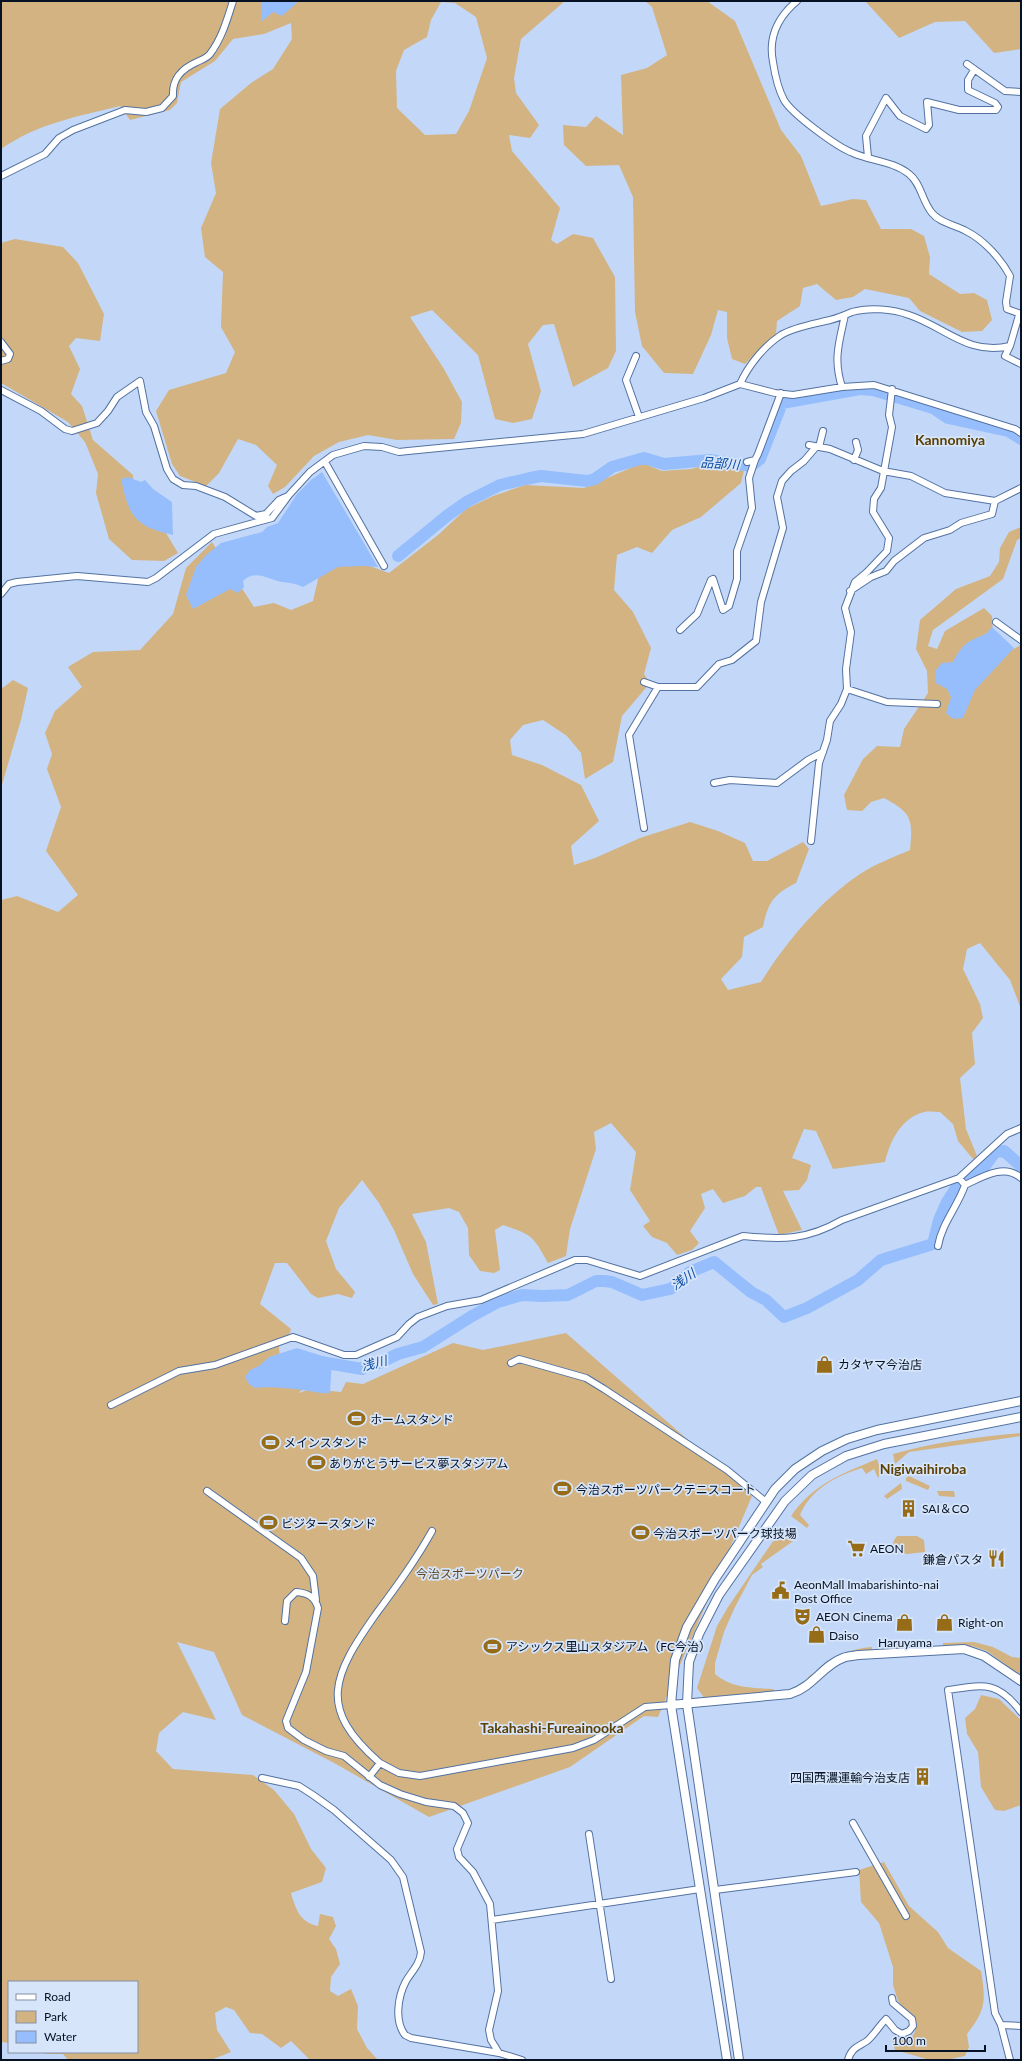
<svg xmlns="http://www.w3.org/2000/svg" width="1022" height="2061" viewBox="0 0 1022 2061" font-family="Lato,'Noto Sans JP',sans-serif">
<rect width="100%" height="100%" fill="#c3d8f8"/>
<!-- green -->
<path fill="#d3b382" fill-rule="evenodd" d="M1,1h564l-44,38 -7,39 2,15 23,32 -9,13 -21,-3 3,16 48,57 -9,32 6,4 16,-10 20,4 22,39 1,74 -8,17 -35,19 -19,-63 -11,1 -15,19 13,47 -9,28 -19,4 -18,-4 -17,-64 -46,-45 -22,7 34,52 18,33 -1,21 -7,16 -57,1 -29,-5 -29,7 -25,14 -29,31 -12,7 -5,-8 9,-21 -21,-20 -18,-6 -19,34 -13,13 -26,-10 -8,-12 -16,-53 13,-21 57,-17 9,-21 -14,-25 2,-55 -18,-15 -4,-29 15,-35 -5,-30 9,-54 31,-26 22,-14 19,-30 -1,-16 -27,11 -31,5 -18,22 -34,21 -4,21 -7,7 -40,10 -10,-14c-44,11 -81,17 -119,43zM441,2l14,1 21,14 11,41 -18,53 -13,23 -31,1 -28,-27 -1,-37 8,-21 23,-13 4,-17z
M645,1h62l28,20 46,109 20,26 20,50 32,-7 13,1 15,29h30l13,7 6,21 -1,17 31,20 14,-1 13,7 5,20 -10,11 -20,1 -42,-21 -11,-13 -44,-9 -12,8 -17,3 -19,-16 -14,4 -3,18 -23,15 -1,13 -31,30 -13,-5 -5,-21v-26l-9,-2 -7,25 -18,39 -29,-1 -22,-27 -7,-34 -2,-115 -14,-32 -33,1 -22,-21 -1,-20 23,2 10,-11 27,19 -2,-60 26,-7 20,-13 -15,-48z
M865,1h156v48l-27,4 -29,-32 -30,1 -36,16z
M15,239l48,8 15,16 26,51 -4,27 -24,-3 -7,8 11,23 -9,25 11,12 11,34 40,35 1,23 29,30 15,25 -14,8 -32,-1 -23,-21 -13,-46 2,-19 -13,-32 -17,-20 -67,-39v-140z
M642,463l20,8 29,-2 16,-4 24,2 9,-3 4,7 -3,12 -40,34 -29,13 -20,23 -15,-6 -20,8 -3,35 19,22 18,36 -7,26 6,9 -28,33 -9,46 -28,17 -4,-26 -14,-17 -24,-16 -20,5 -13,15 2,15 30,10 39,20 18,36 -28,25 3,19 21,-7 45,-20 50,-16 28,9 27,12 8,18h14l36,-19 6,7 -13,34c-22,11 -28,19 -33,44l-19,10 -2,20 -21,22 7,11 33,-8c25,-40 60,-82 99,-108 15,-10 34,-17 50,-24 3,-31 2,-37 -26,-52l-13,4 -9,9 -15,-1 -3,-15 19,-36 14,-13 23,1 4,-18 24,-36 -1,-22 -11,-22 4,-29 36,-31 34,-13 9,-14 1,-14 9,-16 12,-5v11l-4,2 -14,39 -70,51 -5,16 9,3 8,-18 39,-23 8,8 1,20 5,21 23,-12v364l-11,-29 -30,-37 -13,6 -4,20 17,35 3,14 -11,15 3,31 -15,14 6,51 11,27 -4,3 -15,-18 -5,-17 -13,-12c-5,0 -11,-1 -16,0 -23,6 -34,29 -39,50l-52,7 -17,-38 -12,-2 -12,29 19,7 -4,15 -8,10 -16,1 19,39 -23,5 -18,-48h-5l-11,9 -22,7 -10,-14 -12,5 4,14 -15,23 9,12 -7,7 -15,5 -10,-12 -15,-6 -9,-11 7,-5 -20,-31 6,-38 -25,-29 -17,9 2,17 -26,80 -4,27 -18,7c-15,-27 -15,-28 -45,-38l-8,5 5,40 -6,3 -14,-2 -11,-16 -1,-27 -9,-16 -10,-4 -37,6 14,28 12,62 -5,1 -20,-31 -19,-44 -15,-27 -17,-23 -23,28 -13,33 10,28 19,23 -3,6 -14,-4 -20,4 -7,-4 -24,-31h-12l-15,41 31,25 -1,4 -11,14 1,13 37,19 -19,14 13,-4 30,3 5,-10 17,2 90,-41 30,7 83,-17 186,163 -94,221 -14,-1 -74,51 -141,50 -93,-53 -94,-49 -28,-63 -37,-10 39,78 -33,-8 -24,21 -3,18 17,18 80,6 21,15 20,24 17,35 15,19 -4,14 -31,11c5,17 9,29 27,33l2,-12 13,3 3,9 -7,13 7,10 4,15 -9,13 -1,14 8,5 13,-7 7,17 -1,23 10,19 11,12h-68l-19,-19 -10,7 -19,-14 -12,-1 -16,-23 -8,-3 -11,6 2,17 14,22 -20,8h-143l-5,-6h-16l-7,-2h97v-70h-128v61l-8,-1v-1142l16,-4 41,16 20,-17 -32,-44 15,-44 -14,-38 5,-15 -7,-21 10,-22 27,-24 -14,-20 25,-15 47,-2 33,-36 13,-46 26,-26 42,65 20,-4 17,7 22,-9 7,-30 19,-10 28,4 22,8 49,-38 28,-26 27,-13 32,-11 59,3z
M13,680l15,8 -7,32 -20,68v-99z
M1021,1433v3l-112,16 -14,12 -2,-10c42,-12 85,-17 128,-21z
M877,1459l4,13 -3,6 -4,-9 -8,5 -4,-6c-26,8 -51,21 -62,47l9,10 -2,3 -16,-12c23,-33 51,-42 86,-57z
M909,1476l21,10 -2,4 -22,-9v-3z
M901,1483l1,6 -15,10 -3,-3z
M937,1491h17l1,6 -16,-1z
M782,1528l14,11 -35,25 2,3 -11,8 -17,32 -11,25 -9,31v11c16,14 37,14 58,15l4,4 -72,6 -8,-11 20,-62 11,-19z
M897,1536h20l7,4 1,12 -18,2 -11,-2c-4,-7 -4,-10 1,-16z
M974,1642l19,5 19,10 9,1v18l-34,-25 -15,-5h-29v-3z
M930,1643l1,4 -47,4v-4z
M872,1647v5l-16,1 -50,28 3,-5c24,-15 33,-27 63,-29z
M981,1695l18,4 22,21v85l-17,6 -9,-1 -14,-23 -3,-35 -11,-18 -2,-16 10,-9z
M884,1862l25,44 29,26 10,16 33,23c5,29 5,39 -14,63l2,13 -4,9 -19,4h-16l-35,-10 -3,-10 17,-1 5,-5 3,-10 -19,-23 -5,-16v-18l-14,-44 -18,-21 -2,-32z"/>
<!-- water -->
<path fill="#96befd" d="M262,1h37l-17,15 -9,-4 -12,10z
M322,472l56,95 -15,-1 -25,1 -35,20c-8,-4 -13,-4 -21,-5 -15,-3 -26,-13 -39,-1l1,6 -6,6 -8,-4 -37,20 -7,-14 10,-28 10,-12 15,-12 41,-11 5,-5 11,-4 19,-29 14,-14z
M128,477l13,5 4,-2 8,9 19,13 1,33c-39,-9 -44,-19 -52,-56z
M992,627l22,21 -39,42 -12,28 -10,1 -7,-6 5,-16 -4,-8 -11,-6 -1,-12 7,-8 11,-1c5,-10 10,-18 21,-23 10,-5 10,-2 18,-12z
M297,1348l35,11 -2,34c-10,1 -18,-2 -28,-3 -11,-2 -37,-4 -47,-2l-6,-4 -4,-7 5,-7 9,-4 10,-9z"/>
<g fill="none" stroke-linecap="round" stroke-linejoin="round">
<!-- river -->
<path stroke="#96befd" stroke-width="12" d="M398,556l50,-41 20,-14 32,-16 26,-6 15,-3 46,5 8,-2 17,-12 32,-9 20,6 46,-4 41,6 9,-7 22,-56 78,-14 13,1 60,18 15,10 60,13 13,8
M321,1362l41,7 7,-5 10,-1 19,-9 25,-7 49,-31 26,-14 24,-7 20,1 26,-1 28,-14h8l8,1 30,13 28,-6 7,-4 13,-13 24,-10 37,30 15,8 18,17 23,-9 51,-28 23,-20 52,-16 6,-24 8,-18 11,-17 24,-15 13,-18 9,-1 17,15"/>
<defs>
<path id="minor" d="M797,1c-19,16 -29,36 -24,61 2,13 5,27 11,38 8,14 53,47 69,53 18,8 40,8 56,21 12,9 13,27 23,39 8,10 23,12 34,18 18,9 35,28 44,45l-4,26 1,7 14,5
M967,64l38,27 16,1
M868,157l-2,-21 20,-38 14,18 26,13 3,-4 -2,-23 32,8h37l2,-3 -3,-4 -27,-13v-10l6,-10
M1,176l44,-22 14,-16 14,-8 52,-20 21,2 16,-4 11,-12c-1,-17 8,-27 24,-34 4,-2 10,-4 13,-8 12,-16 17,-34 23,-53
M1,342l9,12 -2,5 -7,2
M1010,346l-5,10 16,8
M636,356l-10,24 13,37
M740,384c8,-18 24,-38 41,-49 13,-8 33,-11 49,-15 8,-2 15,-5 22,-8 17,-5 41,-3 57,3 36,12 59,41 101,31l9,-31
M842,387c-9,-28 -3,-44 3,-72
M1,390l40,21 24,18 7,2 25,-8 11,-12 9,-14 23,-16 6,31 8,14 13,43 6,10 10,6 13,1 29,11 31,19 10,-2 13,-14 9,-4
M809,445l21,4 53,22 28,5 34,17 50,8 26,-13
M819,447l4,-16
M854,460l4,-10 -2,-8
M325,462l59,104
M747,462l8,-2 3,-6 23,-61
M850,591l21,-14 15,-6 8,-10 30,-23 26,-8 11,-7 31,-9 3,-13
M1,594l8,-10 8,-2 60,-6 71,6 8,-4 58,-44 58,-16 17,-23 21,-23 23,-17 31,-9 18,1 17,5 9,-1 175,-17 121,-36 36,-14 35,9 18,2 49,-8 32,-2 141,44 6,4
M996,622l25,18
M680,630l17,-16 14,-34 2,-1 10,31 6,-4 8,-27v-28l15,-43 -3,-30 6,-18
M644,682l14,5
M847,689l40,13 50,2
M714,783l16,-3 47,3 31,-23 15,-8
M644,828l-15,-93 29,-48h39l22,-23 13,-4 24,-19 5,-39 22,-74 -6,-31 5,-16 9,-10 13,-10 12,-14
M811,841l8,-78 8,-23 3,-19 11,-17 6,-15 -1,-20 5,-37 -6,-24 10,-26 12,-10 20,-21 2,-13 -16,-26 1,-13 7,-11 11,-61 -3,-12 3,-26
M959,1178l6,7c17,-8 39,-22 56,-7
M938,1246c4,-23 20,-40 27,-61
M511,1363l8,-4 67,19 18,11 123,81 39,32
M111,1405l68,-34 36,-6 78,-28 51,18h12l41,-18 12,-13 9,-7 29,-11 34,-6 94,-40h12l53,16 103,-40c40,4 64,4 99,-16l117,-42 48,-44 14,-6
M207,1491l94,67 12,18 3,24
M285,1621l2,-20 9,-9c12,1 19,5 22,16l-12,64 -20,49 2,7 16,12 22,11 18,5 36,29 20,9 26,8 28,4 9,7 5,10 -11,26 2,8 14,15 17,32 8,87 -9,39 2,10 8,13 23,7
M380,1763c-64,-55 -47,-88 -4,-149 20,-27 40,-54 56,-83
M369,1777l11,-14 19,10 21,3 153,-28 21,-8 51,-33 26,-2
M262,1778l37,8 14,9 21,15 57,50 12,17 18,75c-1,12 -9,19 -15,29 -8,15 -12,40 -1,54l6,3 88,15
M853,1823l53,93
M589,1834l22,145
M715,1890l141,-18
M492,1920l208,-31
M1001,2025l20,1
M848,2060c3,-12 10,-13 19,-19 7,-6 12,-15 19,-22l9,11 7,4 7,-3 4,-5 -1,-7 -19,-16 -1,-5
M1010,2060l-9,-35 -6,-12 -47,-323c35,-5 49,-10 73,22"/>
<path id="tertiary" d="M671,1705l119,-11c23,-7 33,-29 53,-36 4,-2 10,-2 16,-3l105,-6 20,7 37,25
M727,2060l-56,-355 4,-45 12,-33 28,-48 60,-90 20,-20 27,-18 25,-12 30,-9 144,-29
M739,2060l-52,-356 2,-42 10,-28 20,-39 66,-94 27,-26 34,-19 38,-12 137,-27"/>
</defs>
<!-- minor casing -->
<use href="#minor" stroke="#5372a1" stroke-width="8"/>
<!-- tertiary casing -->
<use href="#tertiary" stroke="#5372a1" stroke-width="10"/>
<!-- minor -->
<use href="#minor" stroke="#fff" stroke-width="6"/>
<!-- tertiary -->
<use href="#tertiary" stroke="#fff" stroke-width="8"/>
</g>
<!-- icons -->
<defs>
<symbol id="shop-bare" viewBox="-9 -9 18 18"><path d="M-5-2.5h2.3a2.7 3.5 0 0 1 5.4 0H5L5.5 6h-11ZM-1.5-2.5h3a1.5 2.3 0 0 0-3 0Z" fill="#976c19" stroke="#d6e5fa" stroke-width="2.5" paint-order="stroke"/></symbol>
<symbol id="stadium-bare" viewBox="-9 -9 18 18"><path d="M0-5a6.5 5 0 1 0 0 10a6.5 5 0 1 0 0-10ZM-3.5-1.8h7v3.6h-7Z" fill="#976c19" stroke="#d6e5fa" stroke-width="2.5" paint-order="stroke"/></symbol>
<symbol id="building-bare" viewBox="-9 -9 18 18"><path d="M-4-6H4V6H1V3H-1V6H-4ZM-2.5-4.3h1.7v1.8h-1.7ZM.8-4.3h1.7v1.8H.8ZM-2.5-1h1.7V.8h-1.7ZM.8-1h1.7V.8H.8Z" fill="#976c19" stroke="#d6e5fa" stroke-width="2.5" paint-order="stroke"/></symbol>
<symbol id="supermarket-bare" viewBox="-9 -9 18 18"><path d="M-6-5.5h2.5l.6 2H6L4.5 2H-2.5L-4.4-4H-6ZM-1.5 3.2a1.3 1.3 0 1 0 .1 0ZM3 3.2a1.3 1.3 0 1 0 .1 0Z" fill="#976c19" stroke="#d6e5fa" stroke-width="2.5" paint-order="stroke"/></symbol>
<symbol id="restaurant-bare" viewBox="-9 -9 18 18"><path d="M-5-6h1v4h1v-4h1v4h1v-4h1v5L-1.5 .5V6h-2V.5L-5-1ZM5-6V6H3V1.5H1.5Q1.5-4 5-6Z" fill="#976c19" stroke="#d6e5fa" stroke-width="2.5" paint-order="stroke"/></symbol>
<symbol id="civic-bare" viewBox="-9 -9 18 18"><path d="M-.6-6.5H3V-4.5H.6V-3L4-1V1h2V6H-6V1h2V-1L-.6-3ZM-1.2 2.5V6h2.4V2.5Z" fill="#976c19" stroke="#d6e5fa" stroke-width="2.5" paint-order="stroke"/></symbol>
<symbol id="theatre-bare" viewBox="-9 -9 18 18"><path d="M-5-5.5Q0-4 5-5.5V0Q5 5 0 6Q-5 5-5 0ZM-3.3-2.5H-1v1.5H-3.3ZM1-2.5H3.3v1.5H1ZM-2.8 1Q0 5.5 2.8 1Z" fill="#976c19" stroke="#d6e5fa" stroke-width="2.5" paint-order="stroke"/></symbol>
</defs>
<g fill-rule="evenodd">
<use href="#shop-bare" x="812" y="1352" width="25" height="25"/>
<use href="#stadium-bare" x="344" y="1406" width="25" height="25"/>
<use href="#stadium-bare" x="258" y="1430" width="25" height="25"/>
<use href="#stadium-bare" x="304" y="1450" width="25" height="25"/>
<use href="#stadium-bare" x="550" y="1476" width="25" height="25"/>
<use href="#building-bare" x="896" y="1496" width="25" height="25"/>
<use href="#stadium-bare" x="256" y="1510" width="25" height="25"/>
<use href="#stadium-bare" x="628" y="1520" width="25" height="25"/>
<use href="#supermarket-bare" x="844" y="1536" width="25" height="25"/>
<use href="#restaurant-bare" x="984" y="1546" width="25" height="25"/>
<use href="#civic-bare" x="768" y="1578" width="25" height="25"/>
<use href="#theatre-bare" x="790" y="1604" width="25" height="25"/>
<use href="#shop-bare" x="932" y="1610" width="25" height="25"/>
<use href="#shop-bare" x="892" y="1610" width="25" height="25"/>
<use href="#shop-bare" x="804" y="1622" width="25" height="25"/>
<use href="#stadium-bare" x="480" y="1634" width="25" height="25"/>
<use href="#building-bare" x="910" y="1764" width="25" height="25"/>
</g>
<g text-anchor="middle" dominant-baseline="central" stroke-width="3.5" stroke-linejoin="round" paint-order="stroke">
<!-- poi labels -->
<g font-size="12" fill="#061123" stroke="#d6e5fa" text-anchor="start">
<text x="838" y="1364">カタヤマ今治店</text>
<text x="370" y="1419">ホームスタンド</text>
<text x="284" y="1442">メインスタンド</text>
<text x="329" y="1463">ありがとうサービス夢スタジアム</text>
<text x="576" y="1489">今治スポーツパークテニスコート</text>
<text x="922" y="1508">SAI＆CO</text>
<text x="281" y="1523">ビジタースタンド</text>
<text x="653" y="1533">今治スポーツパーク球技場</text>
<text x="870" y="1548">AEON</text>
<text x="983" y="1559" text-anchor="end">鎌倉パスタ</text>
<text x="794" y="1584">AeonMall Imabarishinto-nai<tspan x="794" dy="14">Post Office</tspan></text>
<text x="816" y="1616">AEON Cinema</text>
<text x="958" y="1622">Right-on</text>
<text x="829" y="1635">Daiso</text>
<text x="905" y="1642" text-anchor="middle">Haruyama</text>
<text x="506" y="1646">アシックス里山スタジアム（FC今治）</text>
<text x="910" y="1777" text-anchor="end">四国西濃運輸今治支店</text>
</g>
<!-- park labels -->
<g font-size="12" fill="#5d4621" stroke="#d6e5fa">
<text x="470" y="1573">今治スポーツパーク</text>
</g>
<!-- water labels -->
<g font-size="13" font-style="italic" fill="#0c4ca3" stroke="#d6e5fa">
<text transform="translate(720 463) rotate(4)">品部川</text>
<text transform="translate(683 1279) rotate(-34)">浅川</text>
<text transform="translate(374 1363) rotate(-14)">浅川</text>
</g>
<!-- quarter labels -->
<g font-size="14" font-weight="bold" fill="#5c3f02" stroke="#d6e5fa">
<text x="950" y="439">Kannomiya</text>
<text x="923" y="1468">Nigiwaihiroba</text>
<text x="552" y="1727">Takahashi-Fureainooka</text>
</g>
</g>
<!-- border -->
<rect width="1022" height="2061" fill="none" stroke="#061123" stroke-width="4"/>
<!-- legend -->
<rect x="8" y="1981" width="130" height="72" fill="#d6e5fa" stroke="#8390a4"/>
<rect x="16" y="1994" width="20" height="6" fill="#ffffff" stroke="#8390a4"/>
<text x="44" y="2001" font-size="12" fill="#061123">Road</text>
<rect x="16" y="2011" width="20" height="12" fill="#d3b382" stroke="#8390a4"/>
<text x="44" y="2021" font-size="12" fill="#061123">Park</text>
<rect x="16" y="2031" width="20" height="12" fill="#96befd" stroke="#8390a4"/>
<text x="44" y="2041" font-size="12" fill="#061123">Water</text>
<!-- scale -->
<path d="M886 2045v6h99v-6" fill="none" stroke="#061123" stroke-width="2"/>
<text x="892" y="2045" font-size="12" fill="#061123" stroke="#d6e5fa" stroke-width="3" paint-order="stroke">100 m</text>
</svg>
